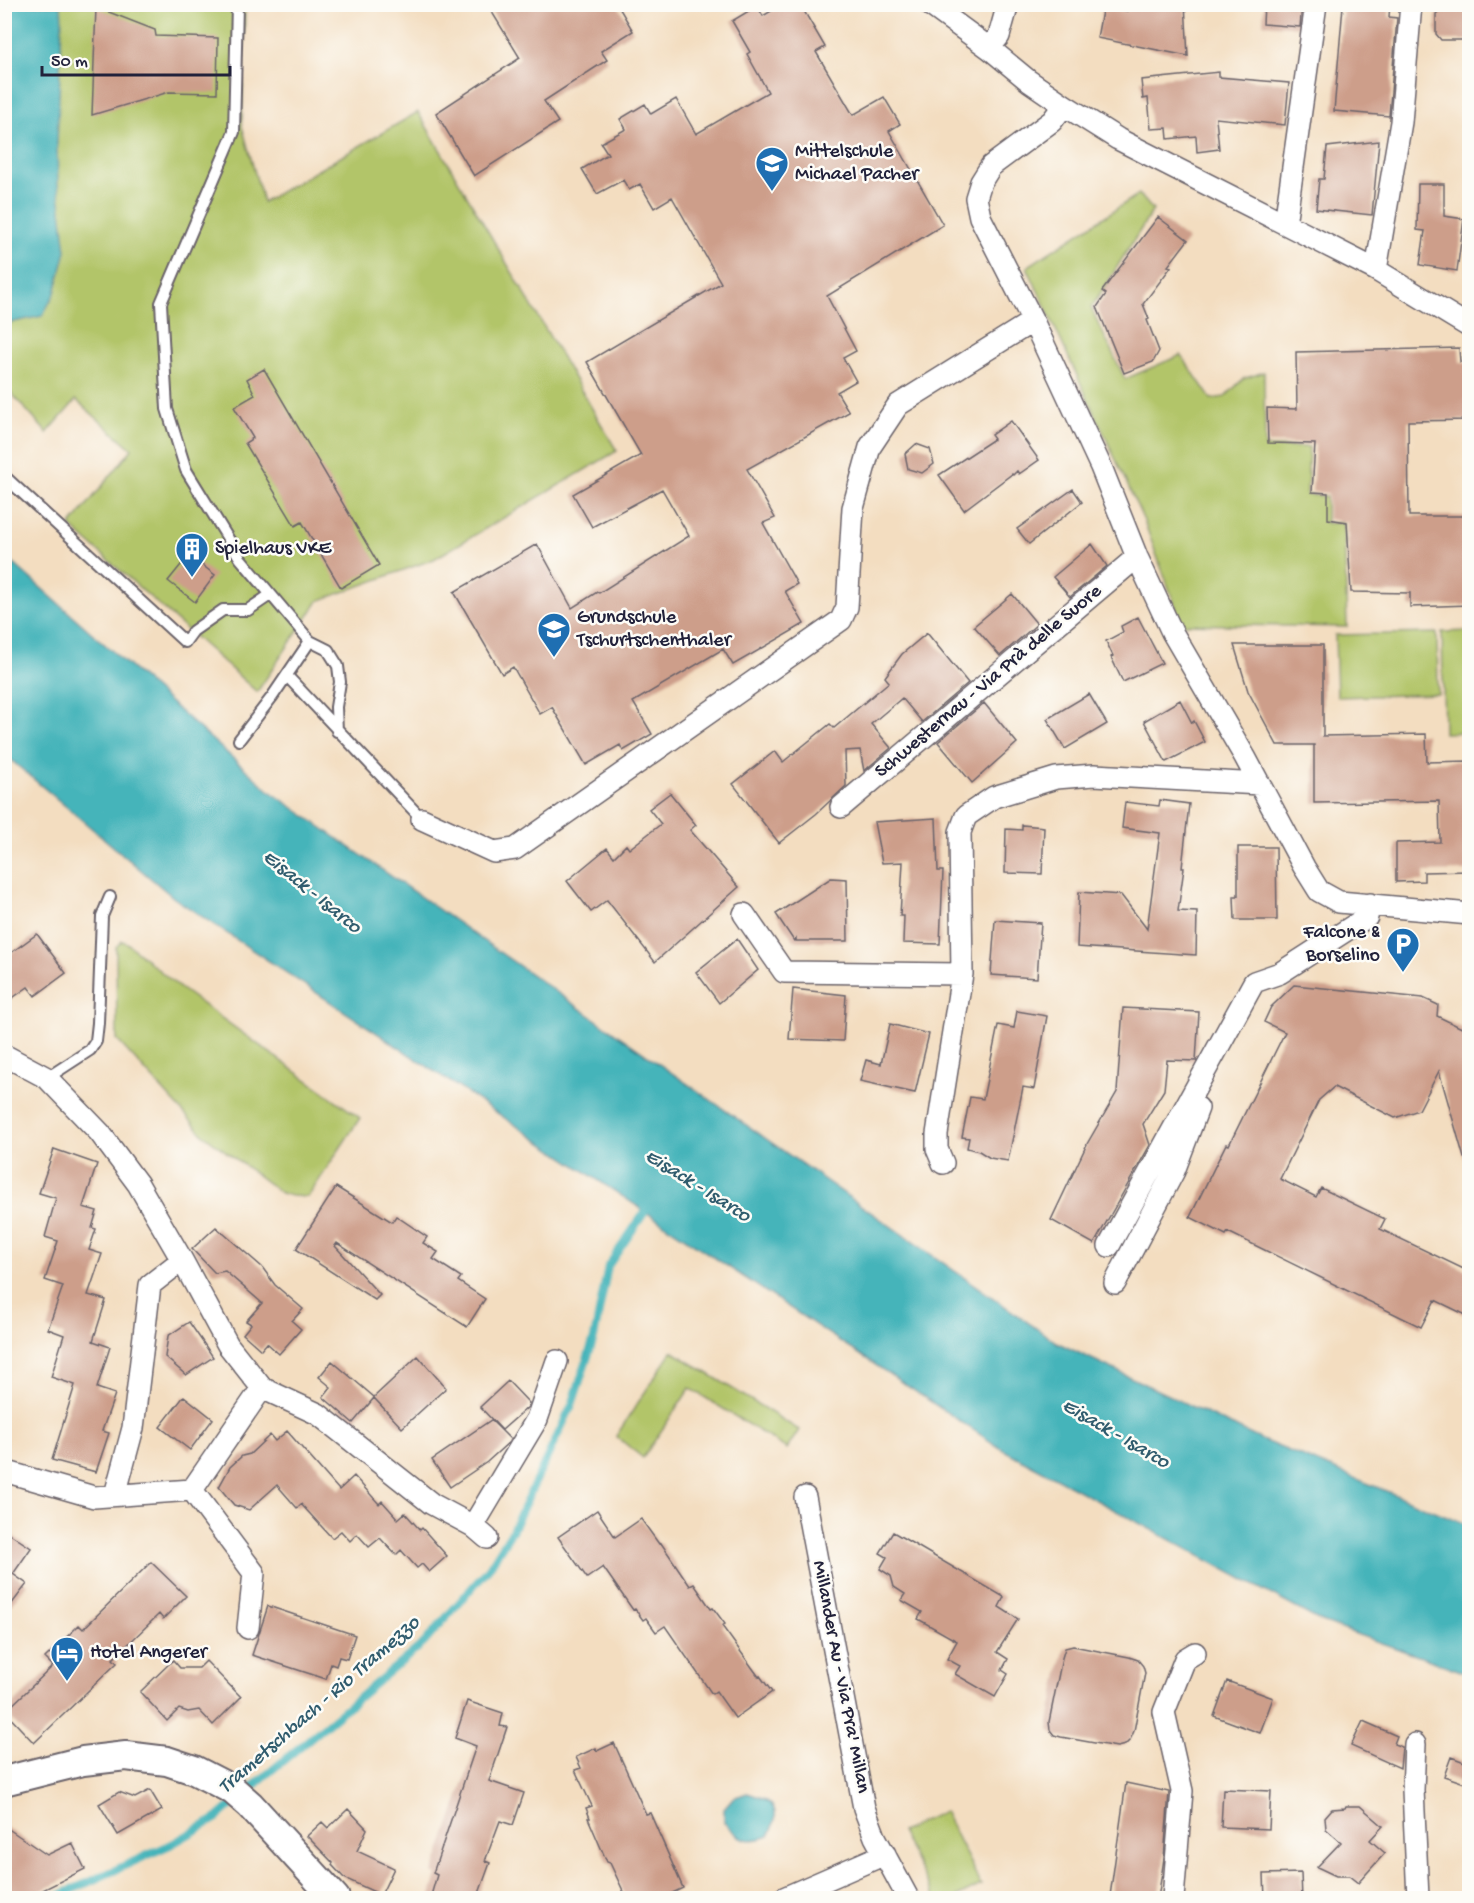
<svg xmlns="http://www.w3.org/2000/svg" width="1474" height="1903" viewBox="0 0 1474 1903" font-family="'Gochi Hand',sans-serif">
<rect width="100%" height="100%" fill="#fdfcf7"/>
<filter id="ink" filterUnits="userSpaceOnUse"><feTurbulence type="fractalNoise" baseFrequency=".0167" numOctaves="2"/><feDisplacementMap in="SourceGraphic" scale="12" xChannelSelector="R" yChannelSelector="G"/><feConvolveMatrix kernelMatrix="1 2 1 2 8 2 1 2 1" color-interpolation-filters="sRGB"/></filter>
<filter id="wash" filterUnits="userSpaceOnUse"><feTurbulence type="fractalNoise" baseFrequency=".008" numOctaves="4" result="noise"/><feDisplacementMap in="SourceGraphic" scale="24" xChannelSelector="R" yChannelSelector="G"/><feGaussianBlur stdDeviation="1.35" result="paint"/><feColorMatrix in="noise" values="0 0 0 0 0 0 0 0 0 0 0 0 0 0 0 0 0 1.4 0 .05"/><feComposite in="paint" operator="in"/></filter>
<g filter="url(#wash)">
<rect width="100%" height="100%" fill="#f3ddc0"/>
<!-- green -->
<path fill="#b2c569" stroke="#6a7452" stroke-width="1.5" d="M4,5h241l-3,121 21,76 155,-90 199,339 -183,108 -116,42 -61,91 -187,-166 62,-77 -56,-49 -29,33 -42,-47z
M1139,194l14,16 -62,98 34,71 56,-24 30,44 14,-2 18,-18 21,-7 1,75h44l-2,48 19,1v27h18l3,104 -165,-3 -38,-103 -117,-254z
M1469,631v101l-25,1 -2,-101z
M1437,633l1,61 -101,3 -2,-62z
M122,941l5,2 53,45 180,130 -52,79 -17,-1 -10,-3 -77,-58 -87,-95 -1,-93z
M672,1351l127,79 -12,19 -97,-61 -47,70 -27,-22z
M944,1811l37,74 -26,13h-20l-34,-66z"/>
<!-- water -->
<path fill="#44b4ba" stroke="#336b7a" stroke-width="1.5" d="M4,5h57l1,17 -5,122 1,41 8,66 -11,42 -13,23 -37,8z
M4,555l267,237 785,550 206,98 207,85v149l-147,-52 -320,-173 -828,-551 -169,-143z
M747,1793c26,7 36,16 22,43 -22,8 -30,4 -45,-14v-14l9,-10z"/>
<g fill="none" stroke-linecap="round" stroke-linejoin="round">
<!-- stream -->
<path stroke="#44b4ba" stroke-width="8" d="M54,1898l118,-54 45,-26 48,-42 159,-133 65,-75 23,-37 60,-126 22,-67 14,-72 43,-63"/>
</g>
<g id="blocks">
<!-- building -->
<path fill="#cd9e8a" d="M487,4h130l16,27 -32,20 6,9 -63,41 14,21 -84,54 -38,-63 84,-55z
M783,4h17l25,43 -9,5 37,63 31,-18 16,27 -11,7 54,94 -116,71 29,55 -13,7 13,23 -19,11 12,20 -102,57 28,49 -12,5 34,61 -12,7 19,33 -71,41 -10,-16 -90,53 19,32 -29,17 -3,-6 -34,20 -34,-58 -12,7 -27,-47 -11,7 -48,-82 83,-48 35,64 25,-16 2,1 90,-57 -27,-47 -70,38 -19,-33 68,-39 -54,-93 134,-79 -49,-86 -18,11 -14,-24 -11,6 -6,-10 -26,14 -15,-25 26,-15 -7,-11 25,-14 -6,-10 25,-15 6,10 25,-15 20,35 72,-42 -21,-38 3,-2 -18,-31 25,-15 6,10z
M1128,4h57l3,52 -91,-18 6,-32 24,5z
M1264,4h38l-2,23 -37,-3z
M1367,4h23l-1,13 8,1 -8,98 -55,-5 9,-105 24,3z
M1446,4h24v36h-29l-5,-6v-20z
M96,7l59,23 1,6 62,2 -1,55 -48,-1 -77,23z
M1219,72v5l70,6 -4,42 -69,-7 3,31 -22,3 -1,-16 -28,3 -1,-11 -16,1 -3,-31 -5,1 -2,-19z
M1379,141l-7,74 -56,-6 3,-30h5l3,-32z
M1418,184h26v32l20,3 -7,52 -37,-6 5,-34 -8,-1z
M1158,217l30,23 -20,26 3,1 -28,37 6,15 -2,1 12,31 -6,11 -29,11 -27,-66 9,-13 -4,-3z
M1459,348l1,14h10v58l-62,1 1,95h61v89l-60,2v-14l-59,-1 -4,-70 -19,-3v-26l-16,-1 3,-48 -47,-1 -1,-35 30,1 -1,-57z
M264,369l115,196 -38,23 -39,-66 -7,4 -50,-83 8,-5 -19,-31 21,-12 -8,-16z
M1011,421l28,39 -20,14 -2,-3 -4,4 -1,-1 -48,36 -25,-35 55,-36 -3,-4z
M916,444l14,5 4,15 -12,9 -14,-4 -3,-15z
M1073,489l9,13 -53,42 -12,-15z
M1092,544l15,22 -37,31 -17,-20z
M189,555l26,20 -20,27 -27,-21z
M1012,594l25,30 -37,32 -26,-30z
M1138,617l24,46 -39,19 -12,-25 2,-1 -7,-15 17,-9 -2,-6z
M927,633l41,50 -46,39 -20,-24 -31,26 20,24 -27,23 -4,-21 -15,1 1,35 -30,28 -37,29 -46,-59 42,-33 8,11 47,-38 4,4 55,-46 -4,-5 17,-23z
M1234,645h89v91l103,-2 1,28 43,-1v110l-46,1v9l-28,1v-39l44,-1 -1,-41 -125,2v-58h-37l-29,-54z
M1089,694l18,30 -42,25 -18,-30z
M1180,700l12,23 2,-2 11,21 -39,20 -22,-41z
M984,703l33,40 -45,40 -34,-41z
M670,793l26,32 -6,5 49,57 -84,75 -48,-62 -16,12 -24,-31 40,-33 7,9 12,-12 3,4 32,-25 -12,-15z
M1160,800l29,4 -7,64h2l-6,43 19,1 -1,43 -119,-8 2,-55 42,3 26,34 13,-96 -38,-5 3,-26 34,4z
M936,818l2,53h5l-3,73 -37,-1 1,-27h-4l3,-54 -21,1 -8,-41z
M1022,825l22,2 -2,47 -37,-1 1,-44 16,1z
M1238,847h38l1,73h-42l-1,-24h4z
M831,878l16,1 1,62h-52v-2l-2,2 -18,-27z
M995,920l46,3 -4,55 -46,-3z
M37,934l29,39 -31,23 -7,-9 -24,17v-46z
M737,939l21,31 -39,33 -23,-31z
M1294,985l129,13 15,7 -1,11 33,16v125l-6,1 -25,-87 -20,39 -24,8 -61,-31 -15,13 -39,79 36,18 5,-9 64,31 -5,10 90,43v45l-35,-17 -14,27 -193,-95 -2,3 -36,-18 36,-73 3,1 56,-113 -21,-10 7,-15z
M793,989l53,6 -3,46 -54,-2z
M1123,1008l76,4 -3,49 -29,-1 -3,30 -21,34 7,21 -56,99 -43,-24 36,-76 30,-52z
M1017,1011l30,5 -13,73 -11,-2 -15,74 -18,-3 -11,-7 -12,-3 2,-10 -7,-1 8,-40 13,2 15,-74 16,3z
M890,1024l39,10 -14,59 -55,-12 6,-21 15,4z
M54,1149l43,15 -14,43 14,4 -5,17 4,1 -7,21 13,4 -14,41 18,5 -13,41 17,6 -13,41 18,6 -13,37 7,2 -13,39 -44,-12 23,-75 -24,-8 13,-42 -16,-6 15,-43 -18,-6 13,-39 -13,-4 11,-39 -17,-5z
M336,1187l56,35 4,-6 31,21 -4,6 15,9 -5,7 28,18 -3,4 27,18 -18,28 -130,-84 -2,3 45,49 -5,5 -79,-51z
M216,1227l46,40 13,18 28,24 -11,12 9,8 -22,25 -12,-11 -6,7 -18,-16 8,-10 -5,-3 16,-18 -37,-32 -10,2 -23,-24z
M189,1322l24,35 -27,18 -21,-18 3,-21z
M418,1356l28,32 -44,40 -28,-30 -21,25 -30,-26 8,-10 -12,-10 13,-16 42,36z
M508,1381l21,22 -1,4 -26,23 -22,-23z
M184,1396l29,23 -23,31 -30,-23z
M491,1420l19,19 -1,3 -22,20 -37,25 -18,-27z
M287,1431l52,59 15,-14 25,28 3,-3 16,18 7,-6 15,17 2,-2 25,28 -18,16 -7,-8 -5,4 -16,-18 -5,5 -16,-17 -11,9 -12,-13 -7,7 -9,-10 -9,7 -31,-34 -4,4 -20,-23 -28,25 -15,-5 -15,-18 11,-20 12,-11 8,-2 20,-19 5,6z
M597,1510l18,27 26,-18 18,25 2,-1 29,43 4,-2 17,25 2,-1 12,16 -3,2 37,51 1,-1 12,16 -37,26 -19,-27 -4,3 -47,-68 -9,6 -10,-14 -3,2 -8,-11 -2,1 -30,-43 -16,11 -29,-41z
M4,1530l27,18 -18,26 14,10 -23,30z
M893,1532l111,65 -5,10 19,12 -21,33 11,7 -6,11 6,4 -13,23 -40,-23 5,-8 -13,-7 10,-18 -39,-22 4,-7 -21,-12 4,-6 -11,-7 -3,-11 -11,-7 7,-12 -7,-4z
M151,1562l35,34 -23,23 -4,-5 -46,45 4,4 -83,80 -29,-31 48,-46 -8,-8 34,-33 4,4z
M268,1606l87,29 -8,24 -8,-2 -3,9 -5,-2 -5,15 -74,-24z
M1073,1646l56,11 9,3 5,6 2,7 -11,58 -4,9 -5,5 -8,2 -56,-10 -7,-2 -4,-5 -1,-8 13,-64 3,-10z
M173,1660l7,8h19l7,-7 35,36 -28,28 -14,-15 -11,2 -9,-3 -12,12 -27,-29z
M1227,1681l46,17 -13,35 -46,-17z
M467,1701l36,12 -3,13 7,1 -18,54 35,12 -11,32 -13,-4 -15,40 5,2 -13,36h-47l7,-24 -4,-2 43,-127 -21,-8z
M1363,1721l34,15 -3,8 8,3 -2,21 -49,-22z
M614,1743l32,71 4,-1 33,75 -23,11h-33l-17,-36 -3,-1 -19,-44h2l-4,-10 6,-2 -17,-36 6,-2 -5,-11 20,-9 1,3z
M1451,1757l19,7v21l-26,-9z
M1126,1783l43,9 -5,66 -6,41h-42v-2l-6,-1z
M1223,1789l48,2 -2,38 -48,-2z
M150,1790l12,20 -44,25 -19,-31 20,-12 16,6z
M1346,1806h14l23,20 -13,14 15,13 -27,30 -9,-7h-13l-19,-9 24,-25 -15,-13 -1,-12 7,-8 13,-1z
M348,1809l19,20 -10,22 37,17 -13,27 -37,-17 -12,-13 1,-2 -26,-27 15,-14 6,6z
M4,1826l43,29 25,-12 13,26 -60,30h-16l-5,-9z
M1301,1873l1,26h-37l-1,-25z"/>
</g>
</g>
<g filter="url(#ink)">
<use href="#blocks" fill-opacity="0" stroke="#6b636a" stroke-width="1.5"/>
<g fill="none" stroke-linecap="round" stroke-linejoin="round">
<defs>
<path id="lane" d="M237,4l-3,128 -73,171 6,106 19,61 54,88 70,83 -38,56 -33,43
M4,476l181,166 8,-11 30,-21h25l22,-15
M310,641l18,9 10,16 2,16 -4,25 1,24
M287,676l135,143
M47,1078l43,-28 6,-9 2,-18 4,-107 8,-19"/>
<path id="street" d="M929,4l60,44 40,33 35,24 54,34 258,131 94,57
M989,48l10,-12 9,-32
M1285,224l31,-220
M1376,270l25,-148 10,-118
M1033,321l68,146 36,90 35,75 73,125 59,110 15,24 20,11 131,12
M841,807l296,-250
M422,819l72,33 21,-3 326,-229 6,-13 6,-99 17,-61 28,-42 135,-84 -53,-104 -4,-19 5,-16 10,-16 61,-45 12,-16
M744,914l40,58 178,2
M4,1055l43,23 53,55 38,51 44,76 46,85 34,43 56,26 114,90 41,22 14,12
M943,1163l-6,-14v-15l25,-160 -2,-142 6,-16 28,-19 62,-19 38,-3 166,9
M1109,1246l145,-264 26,-9 87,-56 3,-13
M1115,1283l59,-112 24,-63
M4,1471l90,26 98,-7 70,-102
M192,1490l62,83 -6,55
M115,1495l18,-67 17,-143 32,-25
M805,1497l59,311 11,29 33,61
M473,1526l64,-107 20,-58
M1415,1744l-2,46 5,108
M784,1898l101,-44
M1173,1898l9,-107 -18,-79 21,-53 10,-6"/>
<path id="secondary" d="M4,1781l79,-20 43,-5 41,5 27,9 39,20 17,15 85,93"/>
</defs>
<!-- lane casing -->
<use href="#lane" stroke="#6b636a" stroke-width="14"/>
<!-- street casing -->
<use href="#street" stroke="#6b636a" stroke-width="24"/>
<!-- secondary casing -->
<use href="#secondary" stroke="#6b636a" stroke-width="32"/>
<!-- lane -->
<use href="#lane" stroke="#fff" stroke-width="10"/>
<!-- street -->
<use href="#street" stroke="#fff" stroke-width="21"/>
<!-- secondary -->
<use href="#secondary" stroke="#fff" stroke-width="28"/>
</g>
</g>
<!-- icons -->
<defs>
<symbol id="school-pin" viewBox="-11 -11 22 30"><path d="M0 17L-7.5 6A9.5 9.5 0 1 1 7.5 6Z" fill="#1f6fb2" stroke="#fdfcf7"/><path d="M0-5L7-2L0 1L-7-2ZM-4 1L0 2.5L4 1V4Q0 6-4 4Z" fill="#fff"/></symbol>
<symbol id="building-pin" viewBox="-11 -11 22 30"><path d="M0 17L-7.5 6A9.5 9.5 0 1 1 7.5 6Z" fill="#1f6fb2" stroke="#fdfcf7"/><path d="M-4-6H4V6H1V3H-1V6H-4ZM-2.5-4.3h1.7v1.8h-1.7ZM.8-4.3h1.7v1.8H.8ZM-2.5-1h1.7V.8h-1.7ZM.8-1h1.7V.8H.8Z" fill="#fff"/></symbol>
<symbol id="parking-pin" viewBox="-11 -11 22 30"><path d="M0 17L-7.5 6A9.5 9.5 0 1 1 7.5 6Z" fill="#1f6fb2" stroke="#fdfcf7"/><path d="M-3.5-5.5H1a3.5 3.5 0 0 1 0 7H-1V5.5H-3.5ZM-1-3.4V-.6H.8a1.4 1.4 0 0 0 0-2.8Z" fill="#fff"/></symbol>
<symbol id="hotel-pin" viewBox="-11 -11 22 30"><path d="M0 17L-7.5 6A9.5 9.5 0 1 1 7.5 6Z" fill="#1f6fb2" stroke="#fdfcf7"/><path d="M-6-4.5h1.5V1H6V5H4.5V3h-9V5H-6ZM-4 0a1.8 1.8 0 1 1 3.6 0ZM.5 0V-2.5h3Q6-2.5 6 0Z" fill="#fff"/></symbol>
</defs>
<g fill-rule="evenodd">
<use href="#school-pin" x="753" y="144" width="38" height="52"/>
<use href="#building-pin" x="173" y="530" width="38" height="52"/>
<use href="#school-pin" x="535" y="610" width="38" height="52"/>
<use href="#parking-pin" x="1384" y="925" width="38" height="52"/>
<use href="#hotel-pin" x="48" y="1634" width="38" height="52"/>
</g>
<g text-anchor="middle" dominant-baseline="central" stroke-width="5" stroke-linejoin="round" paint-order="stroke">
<!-- poi labels -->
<g font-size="20" fill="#22223b" stroke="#fdfcf7" text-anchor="start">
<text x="795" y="152">Mittelschule<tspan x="795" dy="23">Michael Pacher</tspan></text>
<text x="215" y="549">Spielhaus VKE</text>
<text x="577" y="618">Grundschule<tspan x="577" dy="23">Tschurtschenthaler</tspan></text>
<text x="1380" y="933" text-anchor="end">Falcone &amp;<tspan x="1380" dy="23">Borselino</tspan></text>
<text x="90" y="1653">Hotel Angerer</text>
</g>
<!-- street labels -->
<g font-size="20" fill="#22223b" stroke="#fdfcf7">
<text transform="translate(989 682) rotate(-40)">Schwesternau - Via Prà delle Suore</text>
<text transform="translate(840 1677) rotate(79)">Millander Au - Via Pra' Millan</text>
</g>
<!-- water labels -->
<g font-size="21" font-style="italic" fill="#305c6e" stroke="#fdfcf7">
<text transform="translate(311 893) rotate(39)">Eisack - Isarco</text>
<text transform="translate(697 1187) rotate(32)">Eisack - Isarco</text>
<text transform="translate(1115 1435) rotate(30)">Eisack - Isarco</text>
<text transform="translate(320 1706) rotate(-41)">Trametschbach - Rio Tramezzo</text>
</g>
</g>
<!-- margin -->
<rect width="1474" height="1903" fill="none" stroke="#fdfcf7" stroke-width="24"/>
<!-- scale -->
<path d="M42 66v9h188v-9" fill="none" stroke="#22223b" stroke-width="3"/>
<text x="51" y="66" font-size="18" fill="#22223b" stroke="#fdfcf7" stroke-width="4.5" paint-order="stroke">50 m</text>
</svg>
